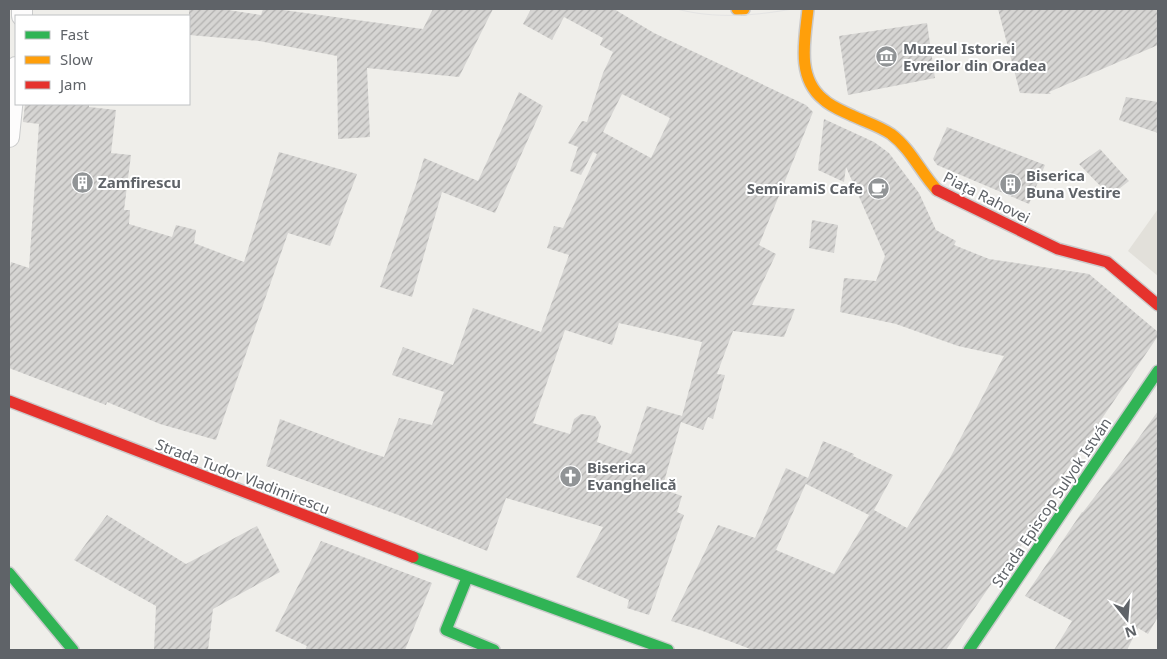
<svg xmlns="http://www.w3.org/2000/svg" width="1167" height="659" viewBox="0 0 1167 659" font-family="'Noto Sans',sans-serif">
<defs>
<pattern id="building-hatch" width="6" height="6" patternUnits="userSpaceOnUse" patternTransform="scale(1.25)"><rect width="6" height="6" fill="#d6d5d3"/><path d="M-1 1l2-2M0 6l6-6M5 7l2-2" fill="none" stroke="#b1b0af"/></pattern>
</defs>
<rect width="100%" height="100%" fill="#efeeea"/>
<!-- education -->
<path fill="#e2e0da" d="M1158,209v67l-30,-25z"/>
<!-- building -->
<path fill="url(#building-hatch)" fill-rule="evenodd" d="M189,9h32l40,6 2,-6h13l147,20 10,-20h60l-34,68 -92,-9 3,69 -32,2 -1,-83 -78,-15 -70,-6z
M531,9h83l40,24 152,72 7,7 -54,133 17,9 -24,51 43,4 -11,28 -51,-6 -16,43 8,1 -12,44 -5,-2 -5,13 -22,-8 -19,67 20,7 -5,16 7,3 -35,100 -22,-7 2,-8 -53,-23 27,-50 -97,-29 -19,53 -86,-35 -135,-50 14,-47 79,30 25,8 15,-39 33,7 12,-33 -52,-17 11,-28 50,18 20,-57 68,24 28,-77 -22,-7 7,-22 9,2 34,-74 -4,-2 -12,23 -11,-4 8,-24 -10,-4 14,-22 5,1 16,-49 10,-21 -13,-7 3,-7 -39,-21 -12,23 -29,-16zM622,94l48,24 -19,40 -48,-26zM619,323l83,19 -20,74 -35,-10 -16,48 -34,-12 4,-16 -6,-10 -14,-2 -7,5 -4,15 -37,-11 32,-93 47,15z
M998,9h160v36l-109,47 2,2 -31,-1z
M927,23l8,55 -87,17 -9,-59z
M519,92l24,14 -48,107 -53,-21 -30,105 -32,-10 36,-102 8,-27 54,23z
M1126,97l32,5v31l-39,-13z
M25,104h64v3l27,3 -5,43 20,2 -7,55h6l-1,14 43,13 4,-12 20,5 -2,13 50,19 35,-110 78,22 -27,72 -42,-13 -72,207 -56,-16 -53,-22 -1,3 -97,-37v-92l2,-14 18,6 10,-144 -16,-2z
M824,119l50,23 15,11 30,40 17,37 20,11 -2,4 35,14 100,15 69,58v4l-106,156 4,2 -59,87 -3,-1 -48,70h-193l-53,-20 -29,-9 47,-96 37,13 31,-70 22,10 15,-37 31,13 -1,2 40,19 -19,35 33,18 43,-70 54,-102 -46,-10 -62,-22 -56,-12 4,-34 32,3 9,-25 -39,-89 -2,15 -26,-12zM808,479l-2,5 63,31 -35,59 -58,-24z
M947,127l98,38 -16,39 -92,-39 -4,-6z
M1100,149l29,32 -19,15 -31,-32z
M812,220l26,5 -4,28 -25,-5z
M1158,411v206l-10,17 -10,-6 -11,22h-73l18,-29 -47,-25 57,-84h1l40,-52z
M107,515l79,49 71,-38 23,46 -67,37 -5,41h-54l2,-44 -82,-46z
M321,541l111,42 -27,67h-100l2,-4 -32,-15z"/>
<g fill="none" stroke-linecap="round" stroke-linejoin="round">
<defs>
<path id="street" d="M22,16v-7
M9,137l7,-70"/>
<path id="fast" d="M413,557l255,93
M9,573l64,77
M467,578l-21,52 48,20
M969,650l189,-279"/>
<path id="slow" d="M737,9h7
M808,9c-3,30 -12,68 15,90 8,8 20,12 30,17 13,6 26,10 38,18 20,15 30,39 46,56"/>
<path id="jam" d="M937,190l121,59 49,13 51,43
M9,401l404,156"/>
</defs>
<!-- street casing -->
<use href="#street" stroke="#cbcccc" stroke-width="22"/>
<!-- fast casing -->
<use href="#fast" stroke="#cacacb" stroke-width="14"/>
<!-- slow casing -->
<use href="#slow" stroke="#cacacb" stroke-width="14"/>
<!-- jam casing -->
<use href="#jam" stroke="#cacacb" stroke-width="14"/>
<!-- street -->
<use href="#street" stroke="#fdfcfc" stroke-width="20"/>
<!-- fast -->
<use href="#fast" stroke="#30b455" stroke-width="11"/>
<!-- slow -->
<use href="#slow" stroke="#ff9f0a" stroke-width="11"/>
<!-- jam -->
<use href="#jam" stroke="#e5322d" stroke-width="11"/>
<!-- tram -->
<path stroke="#e4e4e4" stroke-width="1" d="M677,9c37,10 77,7 115,0"/>
</g>
<!-- icons -->
<defs>
<symbol id="museum-disc" viewBox="-11 -11 22 22"><circle r="9.5" fill="#919496" stroke="#fff"/><path d="M0-6L6-3V-2H-6V-3ZM-5-1h2V3h-2ZM-1-1h2V3h-2ZM3-1h2V3H3ZM-6 4H6V6H-6Z" fill="#fff"/></symbol>
<symbol id="building-disc" viewBox="-11 -11 22 22"><circle r="9.5" fill="#919496" stroke="#fff"/><path d="M-4-6H4V6H1V3H-1V6H-4ZM-2.5-4.3h1.7v1.8h-1.7ZM.8-4.3h1.7v1.8H.8ZM-2.5-1h1.7V.8h-1.7ZM.8-1h1.7V.8H.8Z" fill="#fff"/></symbol>
<symbol id="cafe-disc" viewBox="-11 -11 22 22"><circle r="9.5" fill="#919496" stroke="#fff"/><path d="M-5.5-4.5H6V0H3Q3 3.5 0 3.5H-2.5Q-5.5 3.5-5.5 0ZM3-3.2v2h1.7v-2ZM-6 4.5H4V6H-6Z" fill="#fff"/></symbol>
<symbol id="church-disc" viewBox="-11 -11 22 22"><circle r="9.5" fill="#919496" stroke="#fff"/><path d="M-1.2-6h2.4v3.5h3.3v2.4h-3.3V6h-2.4V-.1h-3.3v-2.4h3.3Z" fill="#fff"/></symbol>
</defs>
<g fill-rule="evenodd">
<use href="#museum-disc" x="874" y="44" width="25" height="25"/>
<use href="#building-disc" x="70" y="170" width="25" height="25"/>
<use href="#building-disc" x="998" y="172" width="25" height="25"/>
<use href="#cafe-disc" x="866" y="176" width="25" height="25"/>
<use href="#church-disc" x="558" y="464" width="25" height="25"/>
</g>
<g text-anchor="middle" dominant-baseline="central" stroke-width="4" stroke-linejoin="round" paint-order="stroke">
<!-- poi labels -->
<g font-size="15" font-weight="bold" fill="#5f6368" stroke="#fff" text-anchor="start">
<text x="903" y="48">Muzeul Istoriei<tspan x="903" dy="17">Evreilor din Oradea</tspan></text>
<text x="1026" y="175">Biserica<tspan x="1026" dy="17">Buna Vestire</tspan></text>
<text x="98" y="182">Zamfirescu</text>
<text x="863" y="188" text-anchor="end">SemiramiS Cafe</text>
<text x="587" y="467">Biserica<tspan x="587" dy="17">Evanghelică</tspan></text>
</g>
<!-- street labels -->
<g font-size="15" fill="#5f6368" stroke="#fff">
<text transform="translate(987 197) rotate(27)">Piața Rahovei</text>
<text transform="translate(243 476) rotate(21)">Strada Tudor Vladimirescu</text>
<text transform="translate(1051 502) rotate(-56)">Strada Episcop Sulyok István</text>
</g>
</g>
<!-- border -->
<rect width="1167" height="659" fill="none" stroke="#5f6368" stroke-width="20"/>
<!-- legend -->
<rect x="15" y="15" width="175" height="90" fill="#ffffff" stroke="#bfc1c3"/>
<rect x="25" y="31" width="25" height="8" fill="#30b455" stroke="#bfc1c3"/>
<text x="60" y="40" font-size="15" fill="#5f6368">Fast</text>
<rect x="25" y="56" width="25" height="8" fill="#ff9f0a" stroke="#bfc1c3"/>
<text x="60" y="65" font-size="15" fill="#5f6368">Slow</text>
<rect x="25" y="81" width="25" height="8" fill="#e5322d" stroke="#bfc1c3"/>
<text x="60" y="90" font-size="15" fill="#5f6368">Jam</text>
<!-- north arrow -->
<g transform="translate(1127 619) rotate(163)" stroke="#ffffff" stroke-width="4" paint-order="stroke">
<path d="M0-4L9 19L0 12L-9 19Z" fill="#5f6368"/>
<text y="-8" font-size="14" font-weight="bold" text-anchor="middle" fill="#5f6368">N</text>
</g>
</svg>
